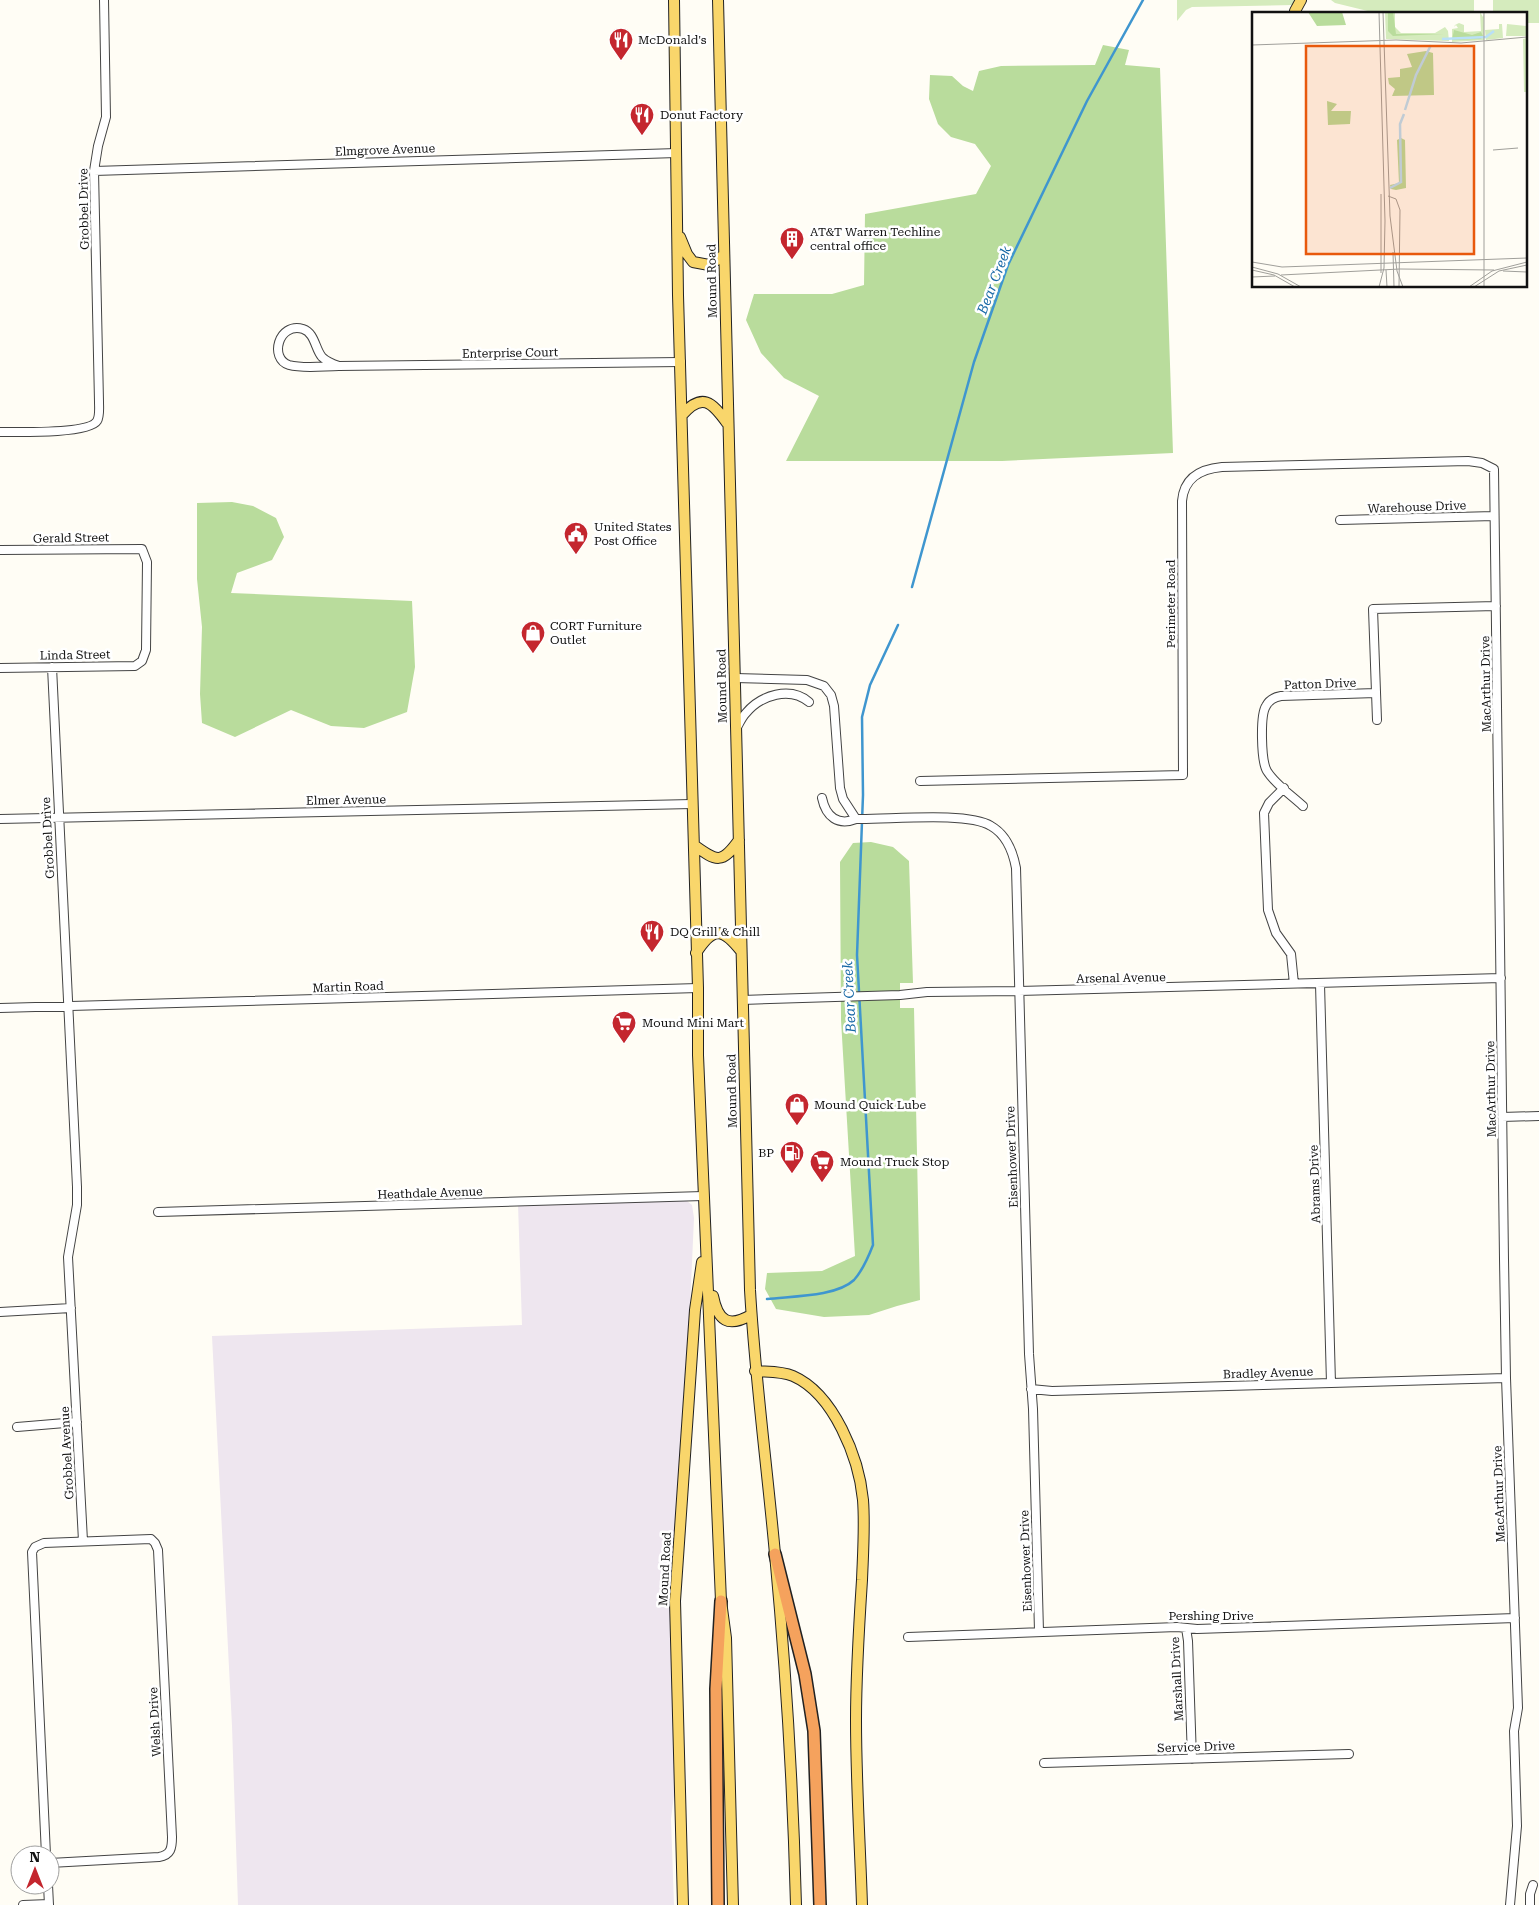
<svg xmlns="http://www.w3.org/2000/svg" width="1539" height="1905" viewBox="0 0 1539 1905" font-family="'Roboto Serif',serif">
<rect width="100%" height="100%" fill="#fffdf5"/>
<!-- industrial -->
<path fill="#eee6ef" d="M679,1199l8,2 5,4 2,13 -6,133 -16,259 3,177 -4,32 3,86h-436l-6,-179 -20,-390 310,-11 -4,-121z"/>
<!-- green -->
<path fill="#d5ebbd" d="M1177,0h119l-3,5 -101,2 -6,3 -9,11z
M1331,0h143v14h-94l-45,-11z
M1493,0h46v23h-14v-9h-32z"/>
<!-- forest -->
<path fill="#b9dc9c" d="M1103,45l26,5 -4,15 35,3 13,385 -171,8h-216l33,-65 -35,-18 -23,-25 -15,-33 8,-26h78l32,-9 1,-71 111,-20 15,-28 -16,-22 -24,-7 -13,-13 -9,-25 1,-24 22,1 11,10 10,5 6,-20 22,-5 94,-1z
M232,502l21,4 23,12 8,19 -12,23 -35,13 -6,20 181,8 3,66 -8,45 -43,16 -33,-2 -40,-16 -56,27 -33,-14 -2,-29 2,-67 -5,-48v-76z
M871,842l22,5 16,14 4,122h-13v25h14l6,292 -23,6 -28,9 -45,2 -48,-8 -11,-20 2,-16 55,-2 33,-15 -14,-236 -1,-158 13,-19z"/>
<g fill="none" stroke-linecap="round" stroke-linejoin="round">
<!-- stream -->
<path stroke="#3f96cf" stroke-width="2.5" d="M912,587l62,-225 34,-97 79,-164 56,-101
M767,1299c24,-3 69,-2 87,-19 9,-10 14,-22 19,-35l-16,-290 6,-160 -1,-78 8,-32 28,-60"/>
<defs>
<path id="minor" d="M94,171l583,-18
M339,366c-6,-2 -12,-4 -17,-9 -7,-8 -7,-24 -19,-28 -25,-7 -34,30 -14,36 15,4 35,1 50,1l342,-4
M0,432c16,0 89,2 97,-11 3,-5 2,-13 2,-19l-5,-231 4,-25 8,-29 -2,-117
M1340,520l154,-4
M0,550l142,-1 5,13 -1,88 -4,11 -7,5 -135,2
M52,667l25,520v18l-9,52 15,284
M735,678l72,2 17,6 7,9 3,11 6,82 3,11 13,20
M1377,720l-4,-111 123,-3
M736,729c3,-5 6,-12 10,-16 15,-18 44,-27 63,-11
M920,781l263,-6 -1,-274c2,-23 18,-32 40,-34l246,-6 14,2 12,6 10,790 2,119 12,330 -4,23 3,95 -7,79
M1284,788l-15,15 -5,10 4,97 8,23 15,21 3,30
M822,798c4,19 16,28 34,21 31,1 111,-8 135,7 16,9 22,26 25,42l13,486 4,55 6,222
M1303,806c-12,-11 -28,-22 -36,-35 -6,-10 -7,-56 -1,-65 3,-6 9,-9 15,-10l95,-3
M0,819l692,-15
M1320,984l11,399
M742,1000l158,-5 27,-3 92,-1 482,-13
M0,1008l698,-20
M1502,1117l37,-1
M158,1212l545,-16
M0,1312l71,-4
M1031,1389l21,2 454,-13
M17,1427l60,-5
M1186,1628l2,13 4,118
M908,1637l269,-10 20,2 318,-11
M1044,1763l305,-9
M46,1855l-14,-303 3,-5 9,-4 107,-4 4,4 3,7 14,287c0,11 -1,18 -13,20l-109,6
M48,1885l1,20
M23,1905l26,-1
M1530,1905v-11l3,-9"/>
<path id="major" d="M674,0l4,295 20,693v67l23,546 5,37 7,267
M718,0l32,1290c5,88 17,176 25,264 11,116 18,234 21,351
M1295,11l6,-11
M680,237l7,17 6,8 16,3 15,-10
M682,415c20,-23 30,-13 45,8
M694,845c23,17 28,19 45,-5
M696,953c17,-26 26,-26 45,-2
M713,1296c5,25 15,32 38,19
M755,1371c13,1 26,0 38,5 41,18 66,82 70,124 2,26 0,53 -1,80 -3,46 -6,93 -6,140 0,61 4,123 6,185
M683,1905l-8,-304 20,-291 7,-48"/>
<path id="highway" d="M775,1554l30,120 9,57 6,174
M718,1905l-2,-216 5,-88"/>
</defs>
<!-- minor casing -->
<use href="#minor" stroke="#444" stroke-width="10"/>
<!-- major casing -->
<use href="#major" stroke="#222" stroke-width="12"/>
<!-- highway casing -->
<use href="#highway" stroke="#222" stroke-width="14"/>
<!-- minor -->
<use href="#minor" stroke="#fff" stroke-width="8"/>
<!-- major -->
<use href="#major" stroke="#f9d66b" stroke-width="10"/>
<!-- highway -->
<use href="#highway" stroke="#f5a25d" stroke-width="11"/>
</g>
<!-- icons -->
<defs>
<symbol id="restaurant-pin" viewBox="-11 -11 22 30"><path d="M0 17L-7.5 6A9.5 9.5 0 1 1 7.5 6Z" fill="#c4262e" stroke="#fff"/><path d="M-5-6h1v4h1v-4h1v4h1v-4h1v5L-1.5 .5V6h-2V.5L-5-1ZM5-6V6H3V1.5H1.5Q1.5-4 5-6Z" fill="#fff"/></symbol>
<symbol id="building-pin" viewBox="-11 -11 22 30"><path d="M0 17L-7.5 6A9.5 9.5 0 1 1 7.5 6Z" fill="#c4262e" stroke="#fff"/><path d="M-4-6H4V6H1V3H-1V6H-4ZM-2.5-4.3h1.7v1.8h-1.7ZM.8-4.3h1.7v1.8H.8ZM-2.5-1h1.7V.8h-1.7ZM.8-1h1.7V.8H.8Z" fill="#fff"/></symbol>
<symbol id="civic-pin" viewBox="-11 -11 22 30"><path d="M0 17L-7.5 6A9.5 9.5 0 1 1 7.5 6Z" fill="#c4262e" stroke="#fff"/><path d="M-.6-6.5H3V-4.5H.6V-3L4-1V1h2V6H-6V1h2V-1L-.6-3ZM-1.2 2.5V6h2.4V2.5Z" fill="#fff"/></symbol>
<symbol id="shop-pin" viewBox="-11 -11 22 30"><path d="M0 17L-7.5 6A9.5 9.5 0 1 1 7.5 6Z" fill="#c4262e" stroke="#fff"/><path d="M-5-2.5h2.3a2.7 3.5 0 0 1 5.4 0H5L5.5 6h-11ZM-1.5-2.5h3a1.5 2.3 0 0 0-3 0Z" fill="#fff"/></symbol>
<symbol id="supermarket-pin" viewBox="-11 -11 22 30"><path d="M0 17L-7.5 6A9.5 9.5 0 1 1 7.5 6Z" fill="#c4262e" stroke="#fff"/><path d="M-6-5.5h2.5l.6 2H6L4.5 2H-2.5L-4.4-4H-6ZM-1.5 3.2a1.3 1.3 0 1 0 .1 0ZM3 3.2a1.3 1.3 0 1 0 .1 0Z" fill="#fff"/></symbol>
<symbol id="fuel-pin" viewBox="-11 -11 22 30"><path d="M0 17L-7.5 6A9.5 9.5 0 1 1 7.5 6Z" fill="#c4262e" stroke="#fff"/><path d="M-5.5-6h7V0h2V4h1.3V-2.5L3-4.5l.8-.8L6-3V5H2.5V1h-1V6h-7ZM-4.2-4.7v3.2H.2V-4.7Z" fill="#fff"/></symbol>
</defs>
<g fill-rule="evenodd">
<use href="#restaurant-pin" x="607" y="26" width="28" height="38"/>
<use href="#restaurant-pin" x="628" y="101" width="28" height="38"/>
<use href="#building-pin" x="778" y="225" width="28" height="38"/>
<use href="#civic-pin" x="562" y="520" width="28" height="38"/>
<use href="#shop-pin" x="519" y="619" width="28" height="38"/>
<use href="#restaurant-pin" x="638" y="918" width="28" height="38"/>
<use href="#supermarket-pin" x="610" y="1009" width="28" height="38"/>
<use href="#shop-pin" x="783" y="1091" width="28" height="38"/>
<use href="#fuel-pin" x="778" y="1139" width="28" height="38"/>
<use href="#supermarket-pin" x="808" y="1148" width="28" height="38"/>
</g>
<g text-anchor="middle" dominant-baseline="central" stroke-width="5" stroke-linejoin="round" paint-order="stroke">
<!-- poi labels -->
<g font-size="12" fill="#111" stroke="#fff" text-anchor="start">
<text x="638" y="40">McDonald's</text>
<text x="660" y="115">Donut Factory</text>
<text x="810" y="232">AT&amp;T Warren Techline<tspan x="810" dy="14">central office</tspan></text>
<text x="594" y="527">United States<tspan x="594" dy="14">Post Office</tspan></text>
<text x="550" y="626">CORT Furniture<tspan x="550" dy="14">Outlet</tspan></text>
<text x="670" y="932">DQ Grill &amp; Chill</text>
<text x="642" y="1023">Mound Mini Mart</text>
<text x="814" y="1105">Mound Quick Lube</text>
<text x="774" y="1153" text-anchor="end">BP</text>
<text x="840" y="1162">Mound Truck Stop</text>
</g>
<!-- street labels -->
<g font-size="12" fill="#111" stroke="#fff">
<text transform="translate(385 150) rotate(-2)">Elmgrove Avenue</text>
<text transform="translate(84 209) rotate(-91)">Grobbel Drive</text>
<text transform="translate(712 281) rotate(-91)">Mound Road</text>
<text transform="translate(510 353) rotate(-1)">Enterprise Court</text>
<text transform="translate(1417 507) rotate(-2)">Warehouse Drive</text>
<text transform="translate(71 538) rotate(-1)">Gerald Street</text>
<text transform="translate(1171 604) rotate(-90)">Perimeter Road</text>
<text transform="translate(75 655) rotate(-1)">Linda Street</text>
<text transform="translate(1320 684) rotate(-2)">Patton Drive</text>
<text transform="translate(1486 684) rotate(-91)">MacArthur Drive</text>
<text transform="translate(722 686) rotate(-91)">Mound Road</text>
<text transform="translate(346 800) rotate(-1)">Elmer Avenue</text>
<text transform="translate(48 838) rotate(-93)">Grobbel Drive</text>
<text transform="translate(1121 978) rotate(-1)">Arsenal Avenue</text>
<text transform="translate(348 987) rotate(-2)">Martin Road</text>
<text transform="translate(1491 1089) rotate(-91)">MacArthur Drive</text>
<text transform="translate(732 1091) rotate(-91)">Mound Road</text>
<text transform="translate(1012 1157) rotate(-92)">Eisenhower Drive</text>
<text transform="translate(1315 1184) rotate(-92)">Abrams Drive</text>
<text transform="translate(430 1193) rotate(-2)">Heathdale Avenue</text>
<text transform="translate(1268 1373) rotate(-2)">Bradley Avenue</text>
<text transform="translate(67 1453) rotate(-93)">Grobbel Avenue</text>
<text transform="translate(1499 1494) rotate(-92)">MacArthur Drive</text>
<text transform="translate(1026 1561) rotate(-92)">Eisenhower Drive</text>
<text transform="translate(665 1569) rotate(-87)">Mound Road</text>
<text x="1211" y="1616">Pershing Drive</text>
<text transform="translate(1177 1679) rotate(-93)">Marshall Drive</text>
<text transform="translate(155 1722) rotate(-93)">Welsh Drive</text>
<text transform="translate(1196 1747) rotate(-2)">Service Drive</text>
</g>
<!-- water labels -->
<g font-size="14" font-style="italic" fill="#1768a6" stroke="#fff">
<text transform="translate(994 280) rotate(-69)">Bear Creek</text>
<text transform="translate(849 997) rotate(-93)">Bear Creek</text>
</g>
</g>
<!-- overview -->
<g transform="translate(1252 12)">
<rect width="275" height="275" fill="#fffdf5"/>
<path d="M133,0h10v15l6,6h34l10,-6 3,4 1,10 -63,-2zM228,0l3,5 1,-5v28l-32,2v-13l6,-1 -2,-3 -2,2 1,-2 4,-2 5,2v7l17,-1zM247,12h3l1,14 -17,2 -1,-10 14,-1zM255,12l20,2v10h-21zM275,26v54h-3l-1,-53z" fill="#d5ebbd"/>
<path d="M56,0h34l4,13 -29,1zM136,0h5l3,22h48l-51,2 -5,-5zM202,18l18,5 9,-3 2,4 -2,3 -29,1zM174,39l7,2 1,42 -42,1 3,-7 -6,-5 -1,-6 12,-1v-8l12,-2 -5,-13zM75,89l10,3 -6,7h20l-1,13 -22,1zM149,126l4,2 1,48 -10,2 -5,-1 -1,-4 9,-2 -2,-43z" fill="#b9dc9c"/>
<path fill="none" stroke="#b9e0f7" stroke-width="2.5" d="M190,27l44,-2 8,-6M153,98l11,-35 15,-30M138,176l11,-6 -1,-58 4,-10"/>
<path fill="none" stroke="#a09f9a" stroke-width="1" d="M127,0l6,209M131,0l7,204M0,33l144,-5 65,3 66,-6M241,138l25,-2M136,184l8,3 4,11 -1,77M138,204l7,55 6,16M141,240l1,35M0,250l30,5 245,-9M0,255l26,7 23,13M0,258l22,5 21,12M134,258l1,17M251,259l24,1M129,261v-79M29,263l119,-6 94,1M0,265l23,-1M127,275l5,-19 1,-47M217,275l23,-16 35,-9M222,275l25,-16 28,-6M232,275v-275"/>
<path fill="#e8590c" fill-opacity="0.15" stroke="#e8590c" stroke-width="2.5" d="M54,34h168v208h-168z"/>
<rect width="275" height="275" fill="none" stroke="#111" stroke-width="2.5"/>
</g>
<!-- north arrow -->
<g transform="translate(35 1870)"><circle r="24" fill="#ffffff" stroke="#a0a0a0"/>
<path d="M0-4L9 19L0 12L-9 19Z" fill="#c4262e"/>
<text y="-8" font-size="14" font-weight="bold" text-anchor="middle" fill="#111111">N</text>
</g>
</svg>
